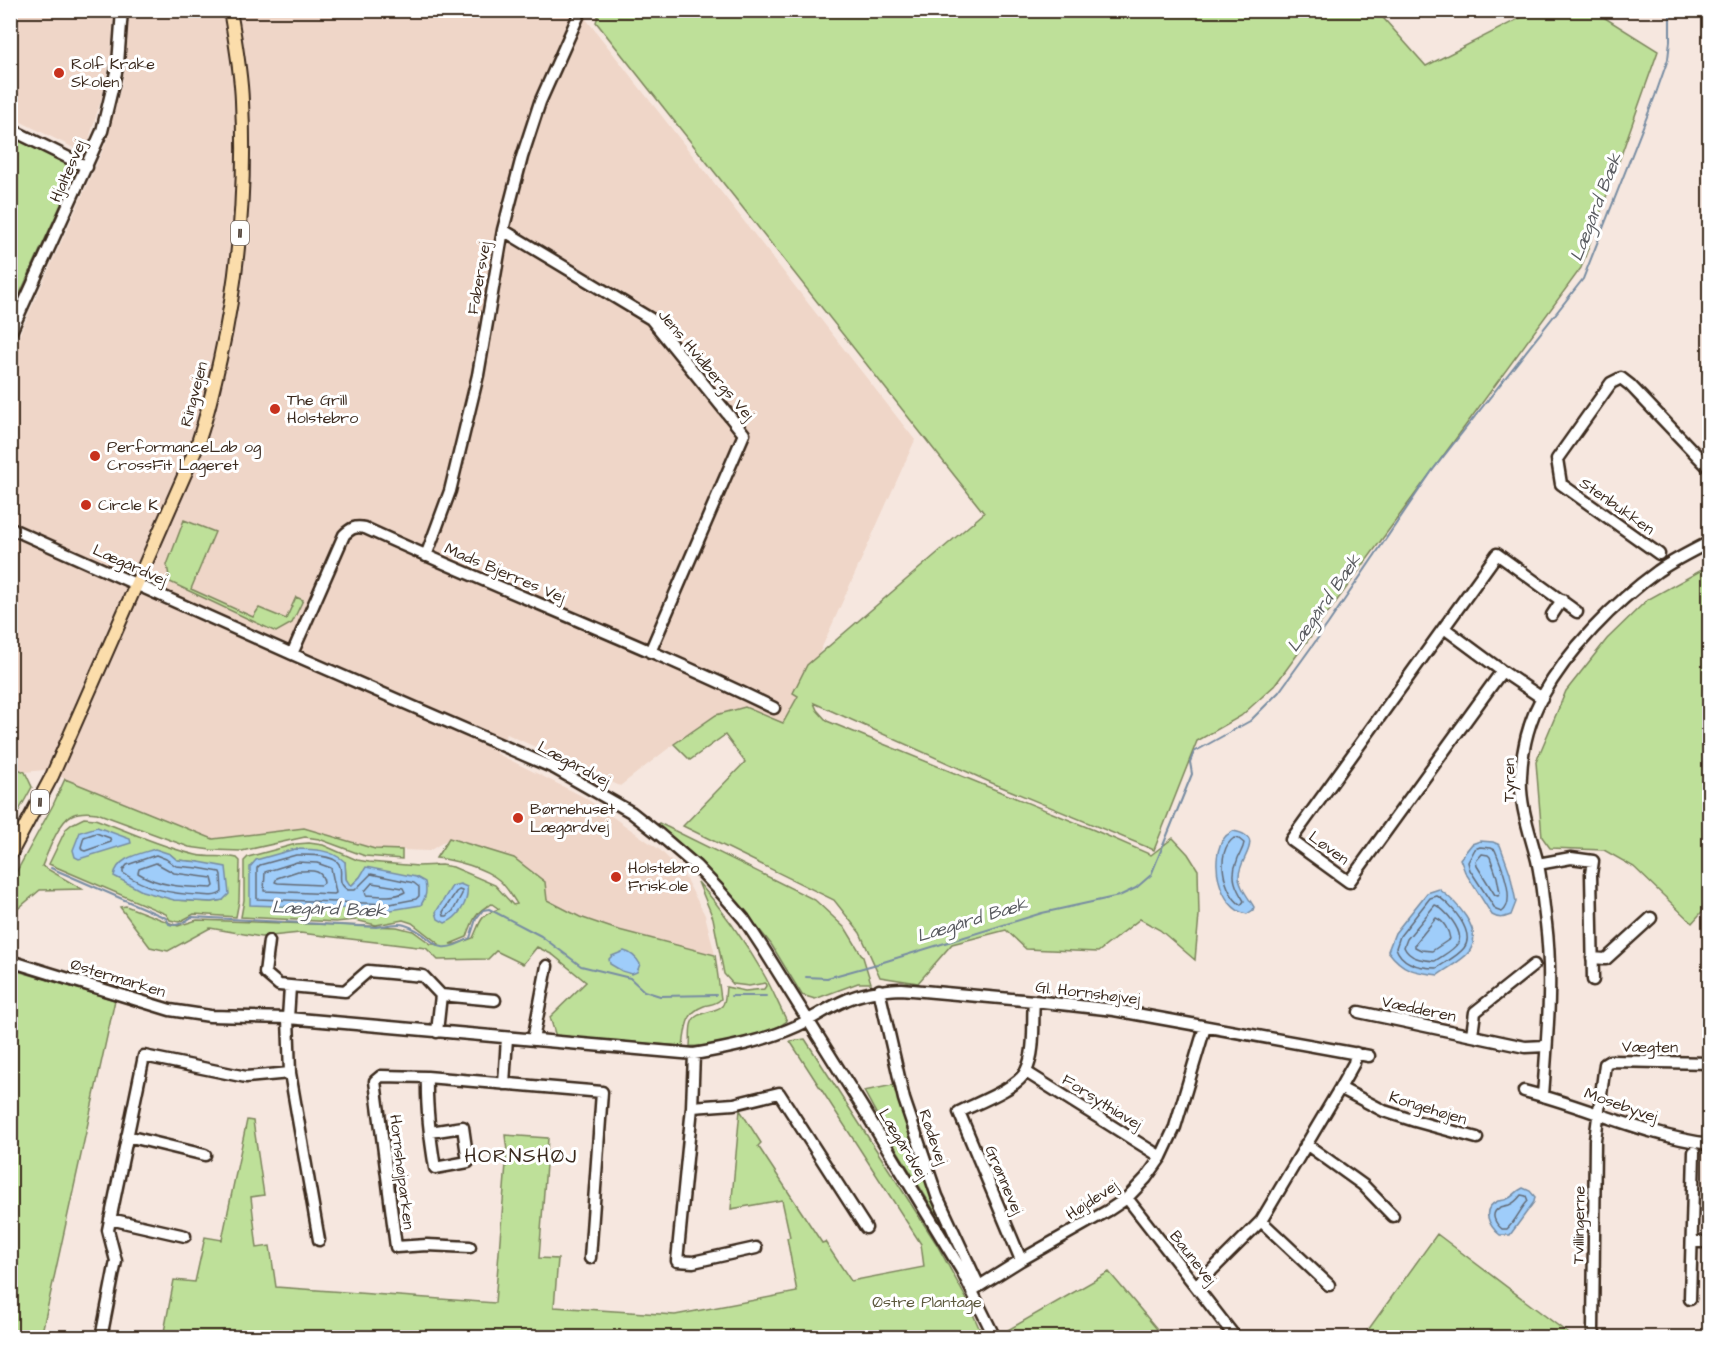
<svg xmlns="http://www.w3.org/2000/svg" width="1720" height="1348" viewBox="0 0 1720 1348" font-family="'Architects Daughter',sans-serif">
<rect width="100%" height="100%" fill="#f6e7df"/>
<filter id="ink" filterUnits="userSpaceOnUse"><feTurbulence type="fractalNoise" baseFrequency=".0167" numOctaves="2"/><feDisplacementMap in="SourceGraphic" scale="12" xChannelSelector="R" yChannelSelector="G"/><feConvolveMatrix kernelMatrix="1 2 1 2 8 2 1 2 1" color-interpolation-filters="sRGB"/></filter>
<g filter="url(#ink)">
<!-- built -->
<path fill="#efd6c8" d="M10,11h104l-3,43 -8,39 -17,57 -6,1 -69,-34z
M129,11h457v8l329,421 -101,225 -31,58 -38,-16 -29,8 -42,29 -54,42 -113,-52 -11,19 88,44 76,53 22,22 23,43 10,40 -100,-26 -35,-12 -33,-17 -97,-62 -21,13 -54,-2 -71,-21 -91,11 -169,-69 -19,2 -14,-6v-413l95,-210 17,-64 5,-43z"/>
<!-- green -->
<path fill="#bee099" stroke="#7c855c" stroke-width="1.5" fill-rule="evenodd" d="M600,10l777,1 49,55 108,-55h60l64,40 -77,217 -306,417 -34,31 -44,25 -43,109 -162,-67 -178,-80 3,7 10,11 267,109 57,25 22,-17 15,16 10,16 1,45 -4,45 -35,-30 -20,-11 -42,33 -72,-3 -20,-19 -54,14 -34,39 -38,-6 -20,-44 -26,-33 -151,-74 62,-64 -20,-27 -35,25 -16,-16 42,-29 29,-8 38,16 15,-27 -5,-3 14,-28 177,-152 -388,-491z
M11,135l58,30 7,7 -65,141z
M184,520l31,12 -24,57 62,28 6,-9 27,11 10,-22 7,3 -11,23 -16,9 -106,-50 -3,-17z
M1709,566v338l-17,19 -58,-56 -30,-17 -54,-2 -8,-11 -6,-75 30,-71 41,-52 40,-39z
M11,766l14,6 7,15 -21,38z
M65,779l148,60 91,-11 71,21 27,1v9l-37,-3 -46,-17 -14,-2 -63,14 -31,-1 -22,-3 -92,-34c-8,-1 -17,-2 -25,2 -13,6 -24,37 -30,51l40,23 -42,1 -26,22 -3,-6v-24l42,-77z
M84,818l11,1c33,12 66,28 101,36 13,3 27,0 41,3l3,3 -1,40 -3,16 -42,-3 -15,8 -9,-2 -4,-6 -117,-50 17,-35 6,-5zM170,854l7,6 22,2 24,38 -11,2 -38,-2z
M659,823l156,77 31,29 17,28 8,26h-13l-43,16 -13,-4 -31,-51 -30,-37 -41,-46 -44,-35z
M449,838l65,20 31,24 2,18 33,17 35,12 100,26 6,44c-6,6 -11,5 -17,7 -19,7 -18,22 -21,40l-127,-9 -6,-20 36,-35 -33,-27 -16,-8 -14,17 -27,-13 -8,8 -50,1 -12,-12 -126,-15 -39,4 -51,-9 -42,23 -18,-4 -30,-40 6,-1 52,20 19,-6 200,7 16,4 18,13h8l-27,-21 -9,-3 -27,5 -21,-5 -19,2 -95,-5 3,-17v-39l4,-4 48,-13 13,-1 14,2 34,15 12,2 49,4 23,-1 12,2 42,18 18,20 4,-1c-5,-8 -11,-18 -18,-24 -14,-12 -44,-20 -63,-22zM256,860l89,2 1,17 2,5 4,1 8,-8 31,33zM492,904l7,5c-19,6 -18,11 -26,29l-17,6h-6l17,-7c5,-15 9,-27 25,-33z
M698,882c25,28 46,58 65,91 9,15 15,31 23,46l1,2c-21,17 -71,27 -97,25 1,-7 -1,-17 2,-24 4,-11 23,-9 30,-16 4,-4 3,-13 4,-19l19,4 19,-2 2,-3 -1,-3 -16,3 -16,-2 -9,-10 -11,-56z
M11,969l104,31 -74,337h-30z
M805,1039l131,204 30,55 17,39h-820l11,-57 21,2 10,-45 17,3 25,-120 6,1 11,74 -13,2 6,51 13,-2 6,41 219,16 12,-152 -2,-16 43,3 -9,120 19,1 -4,48 121,8 122,-23 -10,-54 3,-1 -8,-37 -51,9 9,-99 21,33 -3,3 64,97 3,-1 26,39 73,-14 -3,-23 -131,-203z
M893,1085l47,135 -51,-83 -25,-46z
M1437,1234l136,103h-210z
M1109,1272l53,63 -4,3h-154l-3,-4z"/>
<!-- water -->
<path fill="#9fcdfa" stroke="#778ca2" stroke-width="1.5" d="M97,827l33,12 1,4 -52,16 -4,-2 -2,-7 7,-18z
M1233,831c34,6 6,27 6,45 0,11 10,22 15,31l-1,3 -6,4c-28,-5 -39,-57 -22,-77 2,-3 6,-4 8,-6z
M1480,841l13,1 7,3 10,28 6,29 -5,13c-8,3 -12,4 -19,0l-27,-43 -5,-13 12,-15z
M155,849l15,5 7,6 22,2 27,5 3,27 -6,6 -11,2 -38,-2 -32,-9 -28,-15c3,-19 26,-22 41,-27z
M295,849c18,0 36,0 50,13l1,17 4,6h2l8,-8 6,-10 50,10 9,5c2,10 1,15 -4,23l-30,5 -141,-5v-38l6,-7z
M460,884l7,3c2,14 -8,31 -22,36l-7,-4 -2,-7 16,-26z
M1439,889c16,12 46,41 30,63 -7,9 -22,16 -31,23 -24,-3 -35,-4 -50,-24l7,-18 32,-40z
M624,951c8,2 12,6 16,13l-3,8 -5,2 -10,-3 -12,-7 -1,-5 3,-3z
M1523,1188l7,3 5,6 -1,5 -24,33h-10c-10,-8 -21,-26 -2,-34 3,-1 6,0 9,-2 6,-2 9,-8 16,-11z"/>
<g fill="none" stroke-linecap="round" stroke-linejoin="round">
<!-- shore -->
<path stroke="#636b76" stroke-width="1.5" d="M96,833l14,5 1,4 -26,9 -3,-1 -1,-3 3,-10z
M1234,838l5,1 5,4c-1,7 -5,11 -7,18 -7,16 -1,27 7,40l-3,4c-17,-11 -27,-53 -7,-67z
M1480,847l11,1 4,2c6,14 22,52 7,62l-6,-2 -26,-40 -2,-8 7,-13z
M1482,854l6,1 2,2 7,20 3,16 -2,3 -3,-1 -18,-29 -1,-5z
M156,855l10,4 10,7 22,2 22,4 1,3 1,17c-6,5 -14,4 -23,3 -28,-1 -52,-6 -76,-22v-3l4,-5z
M296,855c10,0 37,-1 43,9 5,9 -4,18 9,26h7l16,-16 43,9 5,4v9l-3,3 -26,5 -133,-5v-31l3,-3z
M297,862l20,1 14,5 5,25 -2,1 -70,-3 1,-19z
M156,863l18,10 38,5 2,8 -2,2c-26,-1 -52,-1 -74,-15l1,-4z
M298,871c12,0 25,-3 26,12l-3,2 -43,-2 -3,-1 2,-4z
M372,883l31,5 2,4c-11,6 -26,4 -39,3l-1,-4z
M459,890l3,1v3l-9,17 -6,5h-3l-1,-4 13,-20z
M1437,896c13,7 39,36 27,52 -6,8 -19,14 -27,20 -16,0 -35,-3 -41,-20l4,-12 30,-38z
M1435,905c9,3 30,27 23,38 -4,7 -16,13 -23,18 -12,-1 -26,-2 -31,-14l3,-8z
M1436,918c8,3 13,13 14,21l-18,12 -11,-1 -6,-3v-3z
M1521,1195l5,1 2,5c-8,8 -12,20 -21,28h-5c-6,-5 -13,-15 -3,-21 3,-2 7,-2 10,-3 5,-2 9,-6 12,-10z"/>
<!-- stream -->
<path stroke="#778ca2" stroke-width="2" d="M51,868l115,50 3,6c9,3 15,-2 23,-7l184,10c9,-1 21,-5 29,-2 33,10 25,36 65,13l6,-19 7,-9 6,-1 52,27 40,30 49,12 14,13 16,5 56,-1
M806,977l21,1 50,-14 165,-51 77,-17 17,-8 15,-13 41,-101 -2,-12 4,-10 56,-31 29,-29 49,-68 104,-153 151,-192 72,-183 13,-37 2,-18v-31
M731,996h35"/>
<defs>
<path id="minor" d="M10,129l77,38
M503,230l148,89 93,115 -94,218
M10,334l92,-203 16,-67 4,-54
M10,528l282,126 262,114 77,44 29,23 36,31 22,23 26,30 19,29 103,165 96,158 33,67
M1659,554l-98,-70 -4,-25 54,-76 10,-5 9,7 80,84
M426,556l24,-65 28,-116 25,-145 19,-73 18,-55 41,-92
M1552,615l10,-15
M1444,628l58,43 40,27
M292,654l52,-119c7,-7 11,-9 21,-7 135,62 275,115 409,180
M1502,671l-153,211 -58,-42 206,-286 80,58
M1538,864l33,-6 22,3 -2,13 2,106
M269,941l-4,32 14,12 66,6 23,-20 55,5 18,19 54,5
M1592,958l14,1 45,-41
M10,961l160,49 40,6 78,2 406,36c35,-6 70,-13 103,-28 17,-8 32,-19 49,-26 18,-8 36,-10 55,-11l133,12 80,9 255,46
M290,987l-2,31 2,55 29,167
M879,990l25,109 33,97 42,90
M1359,1012l166,35 21,-1
M437,1032l4,-37
M1472,1035l3,-23 59,-47
M533,1040l14,-74
M694,1054l-2,53 -15,154 16,1 63,-14
M1026,1072l135,85
M427,1077c-1,31 3,61 8,91l33,-6 -5,-35 -33,5
M504,1084l3,-46
M1340,1088l44,23 31,10 62,17
M1524,1091c62,15 121,45 186,53
M1543,1096c4,-58 10,-115 3,-173 -3,-20 -4,-42 -9,-63 -7,-27 -18,-56 -16,-84 1,-27 8,-55 21,-79 26,-47 72,-94 116,-126 16,-11 34,-20 52,-29
M692,1107l42,-3 45,-11 87,135
M127,1136l78,19
M1306,1144l57,41 30,31
M1127,1198l109,140
M110,1219l75,17
M1261,1221l68,64
M1693,1242h17
M470,1247l-43,-2 -31,2 -21,-166 6,-5 46,1 175,15 -12,166
M1021,1260l-62,-148c18,-9 59,-24 67,-41 10,-20 6,-49 8,-70
M1196,1286l65,-65 79,-133 14,-25 2,-10
M973,1290l48,-30 88,-50 18,-12 19,-20 15,-21 14,-30 30,-100
M1690,1299l4,-147
M101,1338l15,-77 -8,-31 36,-174 102,21 44,-4
M1596,1338l-3,-7 2,-191 10,-76 5,-3 100,2"/>
<path id="major" d="M10,855l42,-79 143,-325c11,-30 18,-61 25,-92 19,-85 26,-172 22,-258 -1,-30 -7,-61 -12,-91"/>
</defs>
<!-- minor casing -->
<use href="#minor" stroke="#3b2a1e" stroke-width="15"/>
<!-- major casing -->
<use href="#major" stroke="#3b2a1e" stroke-width="16"/>
<!-- minor -->
<use href="#minor" stroke="#fff" stroke-width="10"/>
<!-- major -->
<use href="#major" stroke="#fbddab" stroke-width="12"/>
</g>
</g>
<!-- markers -->
<g fill="#c8321e" stroke="#fff" stroke-width="2">
<circle cx="59" cy="73" r="6"/>
<circle cx="275" cy="409" r="6"/>
<circle cx="95" cy="456" r="6"/>
<circle cx="86" cy="505" r="6"/>
<circle cx="518" cy="818" r="6"/>
<circle cx="616" cy="877" r="6"/>
</g>
<g text-anchor="middle" dominant-baseline="central" stroke-width="6" stroke-linejoin="round" paint-order="stroke">
<!-- shield labels -->
<g fill="#fff" stroke="#766a62" stroke-width="1.5">
<rect x="231" y="221" width="18" height="24" rx="4.5"/>
<rect x="31" y="790" width="18" height="24" rx="4.5"/>
</g>
<g font-size="15" font-weight="bold" fill="#3b2a1e">
<text x="240" y="233">11</text>
<text x="40" y="802">11</text>
</g>
<!-- poi labels -->
<g font-size="16" fill="#3b2a1e" stroke="#fff" text-anchor="start">
<text x="71" y="64">Rolf Krake<tspan x="71" dy="18">Skolen</tspan></text>
<text x="287" y="400">The Grill<tspan x="287" dy="18">Holstebro</tspan></text>
<text x="107" y="447">PerformanceLab og<tspan x="107" dy="18">CrossFit Lageret</tspan></text>
<text x="98" y="505">Circle K</text>
<text x="530" y="809">Børnehuset<tspan x="530" dy="18">Lægårdvej</tspan></text>
<text x="628" y="868">Holstebro<tspan x="628" dy="18">Friskole</tspan></text>
</g>
<!-- street labels -->
<g font-size="16" fill="#3b2a1e" stroke="#fff">
<text transform="translate(68 171) rotate(-66)">Hjaltesvej</text>
<text transform="translate(479 278) rotate(-80)">Fabersvej</text>
<text transform="translate(706 365) rotate(50)">Jens Hvidbergs Vej</text>
<text transform="translate(194 394) rotate(-75)">Ringvejen</text>
<text transform="translate(1617 506) rotate(35)">Stenbukken</text>
<text transform="translate(130 565) rotate(24)">Lægårdvej</text>
<text transform="translate(505 573) rotate(23)">Mads Bjerres Vej</text>
<text transform="translate(574 764) rotate(28)">Lægårdvej</text>
<text transform="translate(1509 780) rotate(-90)">Tyren</text>
<text transform="translate(1329 848) rotate(36)">Løven</text>
<text transform="translate(118 978) rotate(17)">Østermarken</text>
<text transform="translate(1088 993) rotate(7)">Gl. Hornshøjvej</text>
<text transform="translate(1419 1009) rotate(12)">Vædderen</text>
<text transform="translate(1650 1047) rotate(1)">Vægten</text>
<text transform="translate(1102 1102) rotate(32)">Forsythiavej</text>
<text transform="translate(1621 1105) rotate(19)">Mosebyvej</text>
<text transform="translate(1428 1108) rotate(17)">Kongehøjen</text>
<text transform="translate(933 1137) rotate(71)">Rødevej</text>
<text transform="translate(903 1144) rotate(59)">Lægårdvej</text>
<text transform="translate(402 1172) rotate(83)">Hornshøjparken</text>
<text transform="translate(1004 1180) rotate(67)">Grønnevej</text>
<text transform="translate(1092 1200) rotate(-33)">Højdevej</text>
<text transform="translate(1579 1225) rotate(-89)">Tvillingerne</text>
<text transform="translate(1193 1258) rotate(52)">Baunevej</text>
</g>
<!-- park labels -->
<g font-size="16" fill="#5c583d" stroke="#fff">
<text x="927" y="1302">Østre Plantage</text>
</g>
<!-- water labels -->
<g font-size="18" font-style="italic" fill="#595b60" stroke="#fff">
<text transform="translate(1596 207) rotate(-69)">Lægård Bæk</text>
<text transform="translate(1324 603) rotate(-55)">Lægård Bæk</text>
<text transform="translate(329 909) rotate(2)">Lægård Bæk</text>
<text transform="translate(972 920) rotate(-17)">Lægård Bæk</text>
</g>
<!-- quarter labels -->
<g font-size="20" letter-spacing="1.5" fill="#3b2a1e" stroke="#fff">
<text x="521" y="1156">HORNSHØJ</text>
</g>
</g>
<!-- margin -->
<rect width="1720" height="1348" fill="none" stroke="#fff" stroke-width="36"/>
<rect x="18" y="18" width="1684" height="1312" fill="none" stroke="#3b2a1e" stroke-width="2" filter="url(#ink)"/>
</svg>
